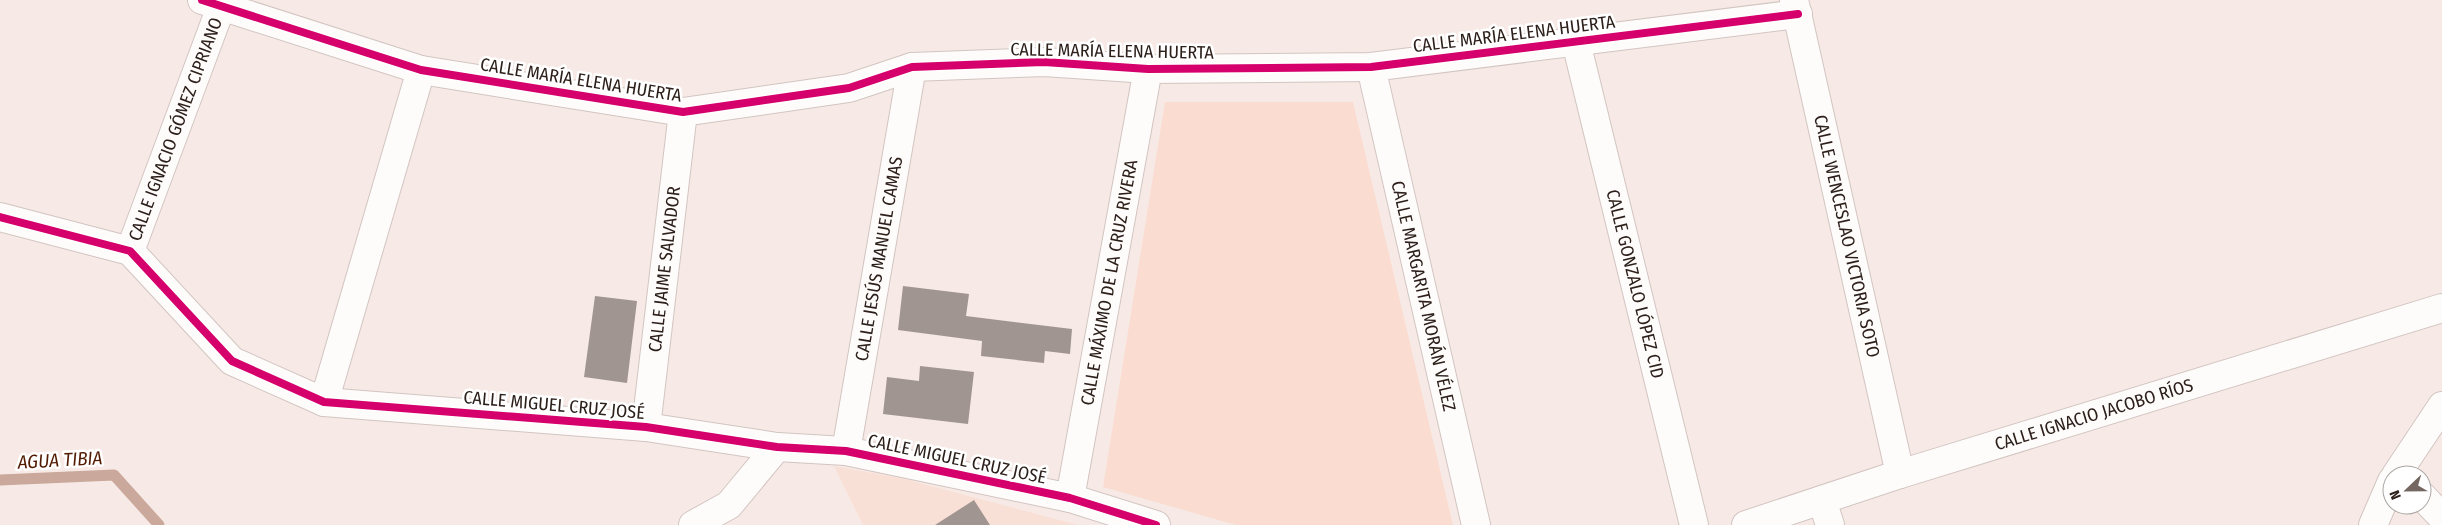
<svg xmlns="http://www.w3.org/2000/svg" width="2442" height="525" viewBox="0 0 2442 525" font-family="'Fira Sans Condensed',sans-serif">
<rect width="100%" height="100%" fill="#f7eae6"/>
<!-- built -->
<path fill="#f9e0d6" d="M834,466l67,12 177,47h-215z"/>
<!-- green -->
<path fill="#fadcd1" d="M1165,102h188l100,423h-217l-133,-38z"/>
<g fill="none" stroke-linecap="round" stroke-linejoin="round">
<!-- stream -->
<path stroke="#caa89b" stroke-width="11" d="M0,480l114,-5 45,50"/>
</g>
<!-- building -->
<path fill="#a19591" d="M903,286l66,8 -3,22 106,13 -2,25 -25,-3 -1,12 -63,-7 1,-15 -84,-11z
M595,296l42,5 -10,82 -43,-6z
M920,366l54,6 -6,52 -85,-10 4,-37 32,4z
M974,500l16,25h-55z"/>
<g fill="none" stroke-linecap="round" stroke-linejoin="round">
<defs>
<g id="minor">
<path d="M202,0l219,70 262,42 166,-24 63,-21 132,-5 104,7 223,-2 427,-53"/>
<path id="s1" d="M1794,0l106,474"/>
<path id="s2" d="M1576,42l118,483"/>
<path id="s3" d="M1371,67l105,458"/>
<path d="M0,217l130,34 102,110 92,41 322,25 131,20 69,4 224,47 86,27"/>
<path id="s4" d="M130,251l91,-244"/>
<path d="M324,402l97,-332"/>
<path id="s5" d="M646,427l37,-315"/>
<path id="s6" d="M846,451l66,-384"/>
<path d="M2396,475l46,-69"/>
<path d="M2422,496l20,21"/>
<path id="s7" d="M1070,498l78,-429"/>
<path d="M1822,500l8,25"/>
<path d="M693,525l36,-20 48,-58"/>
<path id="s8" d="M1746,525l154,-51 542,-166"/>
<path d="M2373,525l19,-44"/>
</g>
</defs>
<!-- minor casing -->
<use href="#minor" stroke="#d2c5c1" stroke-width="30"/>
<!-- minor -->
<use href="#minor" stroke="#fefcfb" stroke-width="28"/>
<defs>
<path id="cycleway" d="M202,0l219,70 262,42 166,-24 63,-21 132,-5 104,7 223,-2 427,-53
M0,217l130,34 102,110 92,41 322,25 131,20 69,4 224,47 86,27"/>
</defs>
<!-- cycleway casing -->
<use href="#cycleway" stroke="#fff" stroke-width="11"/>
<!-- cycleway -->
<use href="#cycleway" stroke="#d6006c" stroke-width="8"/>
</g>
<g text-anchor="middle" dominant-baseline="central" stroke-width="5" stroke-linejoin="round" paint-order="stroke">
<!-- street labels -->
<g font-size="18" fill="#2d201b" stroke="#fff">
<text transform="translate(1514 34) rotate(-7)">CALLE MARÍA ELENA HUERTA</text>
<text transform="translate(1112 51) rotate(1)">CALLE MARÍA ELENA HUERTA</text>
<text transform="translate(581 80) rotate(9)">CALLE MARÍA ELENA HUERTA</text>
<text stroke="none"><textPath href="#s4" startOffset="130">CALLE IGNACIO GÓMEZ CIPRIANO</textPath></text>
<text stroke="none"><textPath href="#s1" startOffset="242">CALLE WENCESLAO VICTORIA SOTO</textPath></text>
<text stroke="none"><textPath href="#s6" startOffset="195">CALLE JESÚS MANUEL CAMAS</textPath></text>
<text stroke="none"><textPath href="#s5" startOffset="159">CALLE JAIME SALVADOR</textPath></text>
<text stroke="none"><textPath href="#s7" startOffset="219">CALLE MÁXIMO DE LA CRUZ RIVERA</textPath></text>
<text stroke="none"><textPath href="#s2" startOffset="249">CALLE GONZALO LÓPEZ CID</textPath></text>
<text stroke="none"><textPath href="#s3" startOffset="235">CALLE MARGARITA MORÁN VÉLEZ</textPath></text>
<text transform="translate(554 405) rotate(5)">CALLE MIGUEL CRUZ JOSÉ</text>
<text stroke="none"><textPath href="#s8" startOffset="365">CALLE IGNACIO JACOBO RÍOS</textPath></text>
<text transform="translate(957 459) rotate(12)">CALLE MIGUEL CRUZ JOSÉ</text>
</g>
<!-- water labels -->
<g font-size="19" font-style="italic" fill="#511a01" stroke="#fff">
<text transform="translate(60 460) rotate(-3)">AGUA TIBIA</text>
</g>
</g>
<!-- north arrow -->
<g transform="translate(2407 490) rotate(248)"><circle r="24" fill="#ffffff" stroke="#aba6a4"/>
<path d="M0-4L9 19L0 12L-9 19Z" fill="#746762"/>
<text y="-8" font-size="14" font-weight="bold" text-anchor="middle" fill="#2d201b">N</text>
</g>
</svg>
